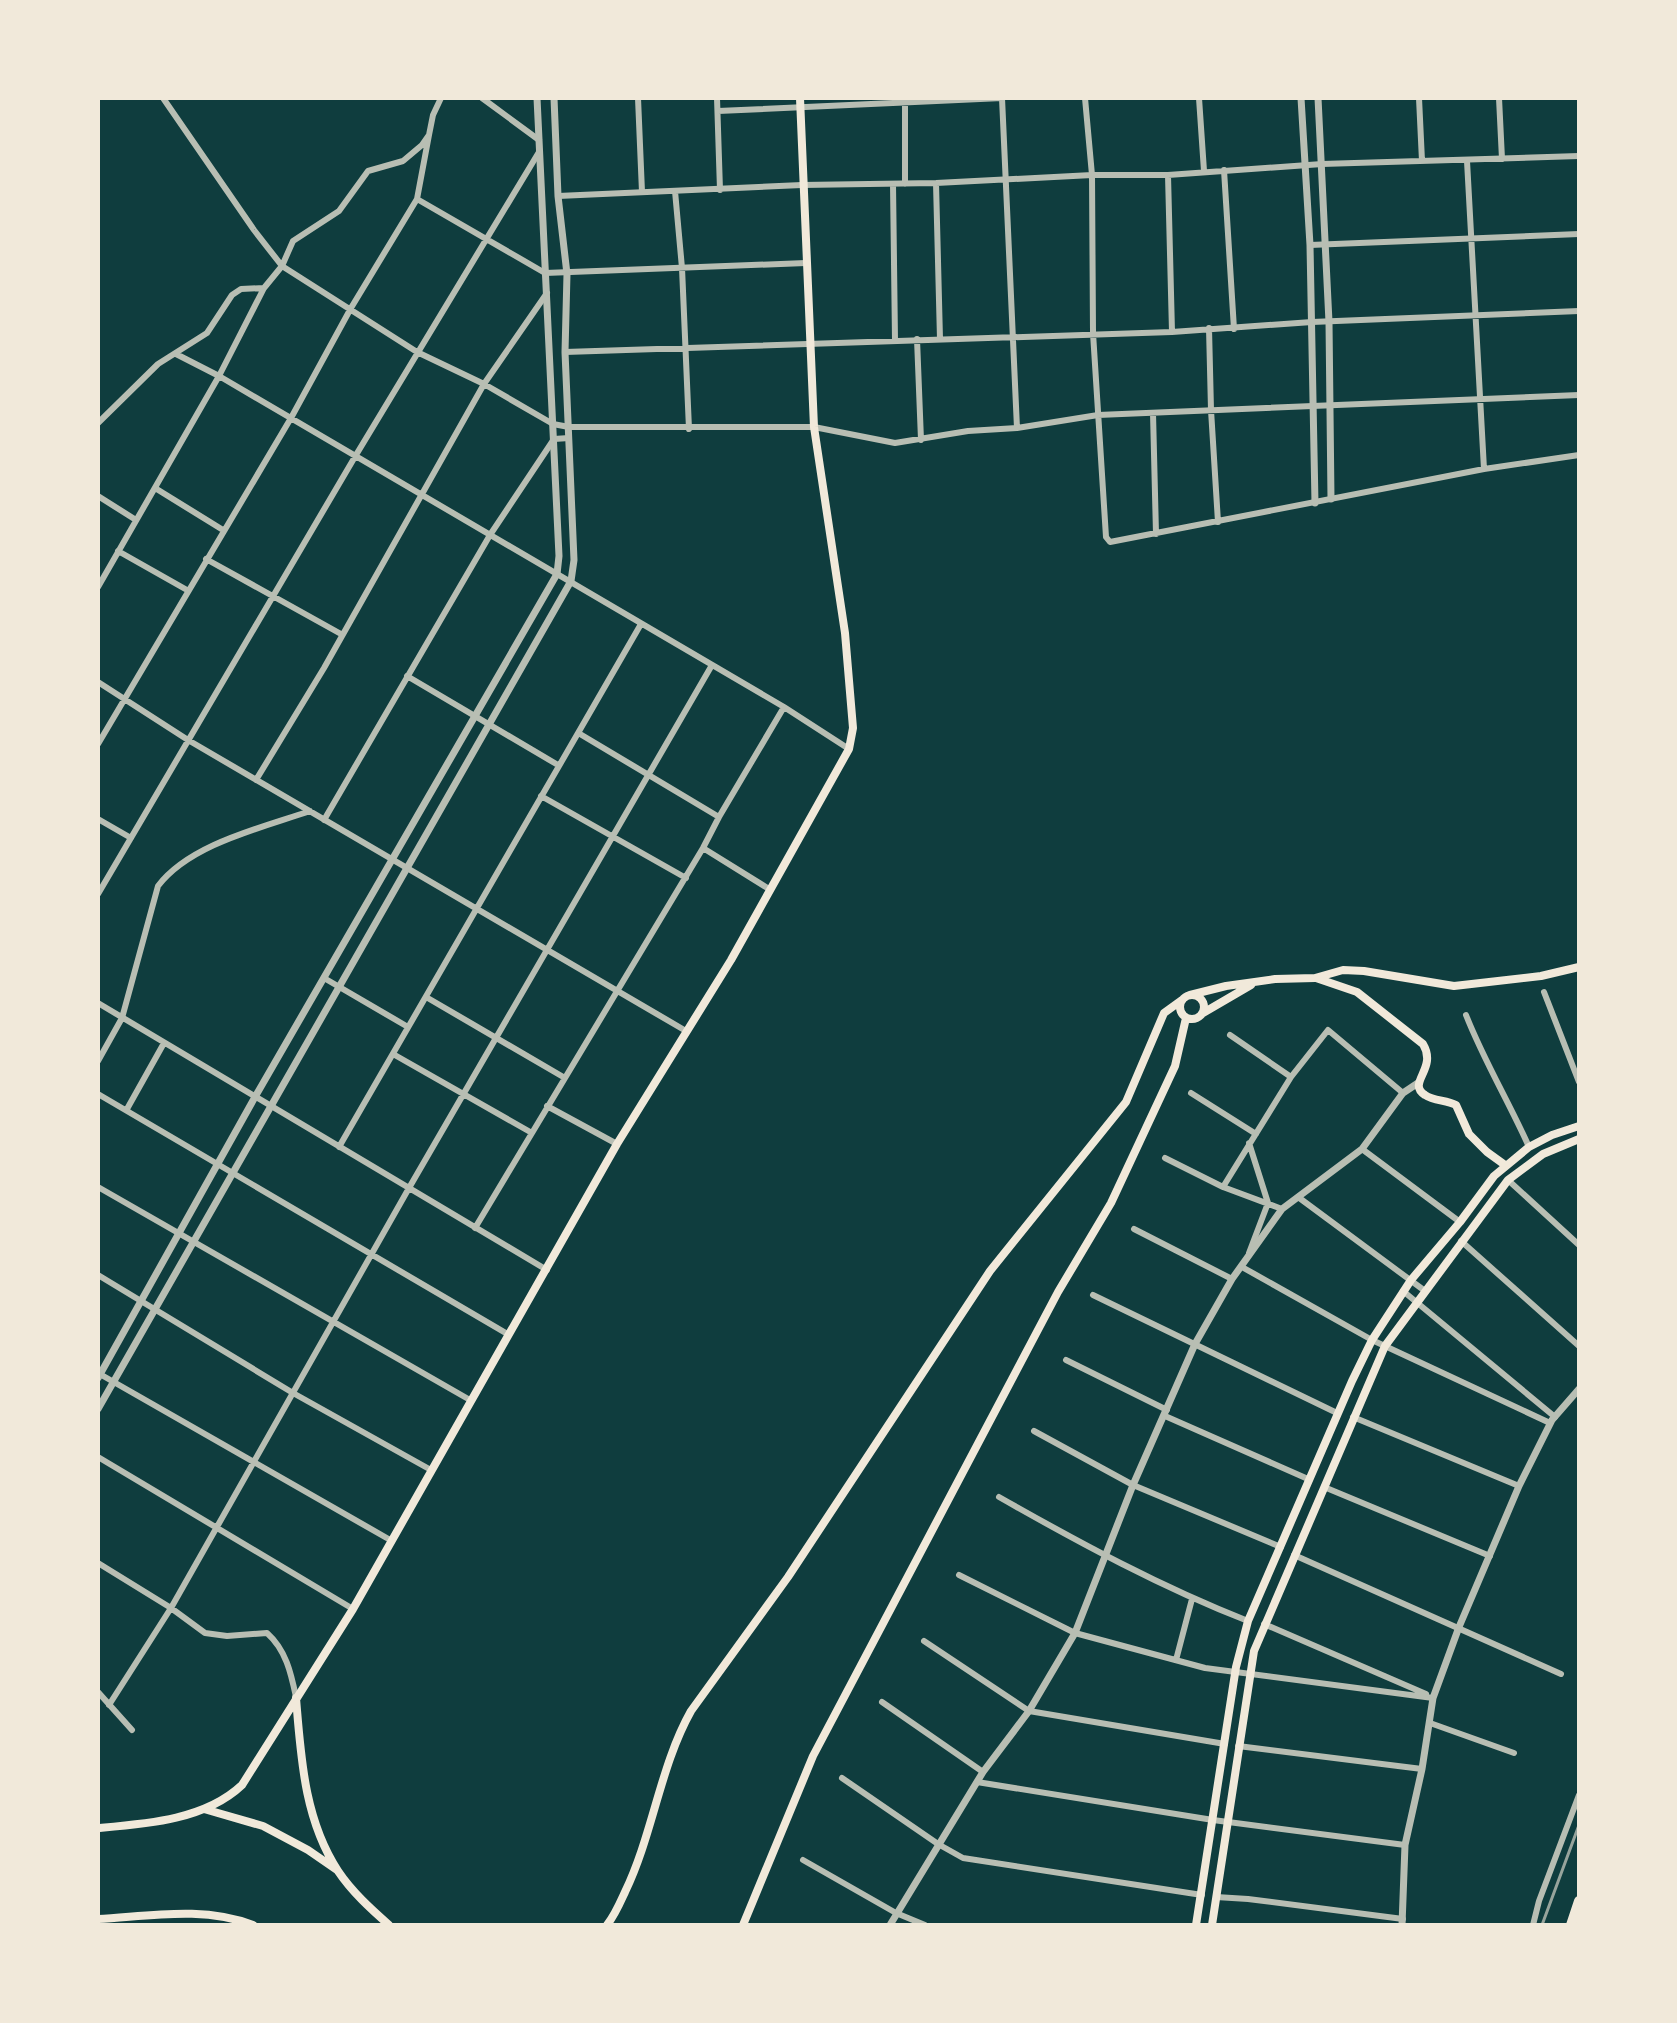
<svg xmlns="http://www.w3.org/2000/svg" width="1677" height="2023" viewBox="0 0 1677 2023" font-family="'PT Sans Narrow',sans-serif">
<rect width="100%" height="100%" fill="#0f3d3e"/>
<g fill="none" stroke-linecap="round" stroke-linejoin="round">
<!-- minor -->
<path stroke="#b8beb3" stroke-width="6" d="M163,98l91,132 28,36 135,86 67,32 69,40 16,3h245l81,16 73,-12 49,-3 81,-13 481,-20
M482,98l57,42
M638,98l4,94
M717,98l3,92
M1002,98l15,330
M1085,98l7,77 1,158 13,204 4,5 374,-73 95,-14
M1199,98l5,73
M1419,98l3,63
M1499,98l3,61
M718,111l284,-13
M1467,161l17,308
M1224,170l10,159
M1168,175l4,157
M936,183l4,156
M893,184l2,156
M905,184v-86
M675,191l7,77 7,161
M558,196l244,-11 134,-2 156,-8h76l154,-11 257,-8
M417,199l128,74 261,-10
M1310,245l269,-11
M1209,328l2,82 7,112
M917,339l4,101
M565,352l607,-20 140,-10 267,-11
M176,354l43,22 565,331 65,42
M1153,413l3,121
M98,423l60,-59 49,-31 25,-38 9,-6 23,-1
M155,488l68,42
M98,496l38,24
M118,551l69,39
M206,559l135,75
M98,587l121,-211 45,-88 18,-22 11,-25 46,-30 29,-40 35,-10 19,-16 7,-10 4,-20 8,-17
M407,676l151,89
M98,682l90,58 498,291
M580,734l139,83
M98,744l193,-326 60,-110 66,-109 12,-64
M256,780l68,-112 160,-284 63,-91
M541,796l145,82
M98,819l33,19
M324,820l166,-285 64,-96 15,-1
M703,848l66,41
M98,894l258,-439 183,-303
M324,978l84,49
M1544,992l35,90
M426,997l139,81
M98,1003l449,267
M1466,1015c18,46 43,87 63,132
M1230,1035l61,42
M393,1054l139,79
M98,1061l24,-43 36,-132c32,-42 103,-58 152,-75
M1191,1093l65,41
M98,1094l411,241
M547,1106l70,38
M127,1109l37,-66
M339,1147l302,-523
M1362,1149l98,73
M1165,1158l58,29 59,22
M1508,1180l71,65
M98,1187l372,213
M1223,1187l68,-110 37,-47 75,63
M1298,1197l127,94
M475,1228l228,-380 16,-31 65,-110
M1134,1229l98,50
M1461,1241l118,105
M1249,1253l19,-50 -19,-60
M1242,1267l130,73 178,83
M98,1275l195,118 138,77
M1403,1291l152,126
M1093,1295l244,118
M1066,1360l101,50
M98,1373l294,168
M1165,1416l143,63
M1353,1417l166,69
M1034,1431l99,54 148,62
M98,1457l255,152
M1324,1487l166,69
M999,1497c81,46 162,90 249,124
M1294,1555l267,119
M98,1563l73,45 34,25 22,3 40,-3c19,17 24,40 29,64
M959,1575l116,58 130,35 228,30
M1264,1624l162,70
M924,1641l105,70 196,33
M1176,1660l16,-61
M98,1692l34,38
M882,1702l101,70
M109,1705l62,-97 238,-420 303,-523
M1430,1723l84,30
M1238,1746l184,23
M842,1778l96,66 25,14 239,37
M977,1782l236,38 192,25
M803,1860l93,53 29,12
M1216,1897l32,2 155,20
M1533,1925l6,-24 40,-106"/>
<!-- tertiary -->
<path stroke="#b8beb3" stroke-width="7" d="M1301,98l9,147 5,258
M1318,98l11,224 2,177
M98,1378l157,-281 302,-523 2,-18 -22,-458
M98,1409l473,-828 3,-21 -9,-208 2,-78 -9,-78 -4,-98
M890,1925l93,-153 46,-61 46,-78 58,-148 62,-141 37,-65 50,-70 80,-60 41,-56 15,-10
M1402,1925l3,-80 17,-76 11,-71 26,-71 60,-141 33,-66 27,-31"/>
<!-- secondary -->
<path stroke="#f1e9da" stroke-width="8" d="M1316,978l41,14 66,52c15,25 -17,39 2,51 9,6 21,5 31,10l13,29 18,18 18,13
M1180 1007a12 12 0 1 1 24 0a12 12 0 1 1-24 0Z
M1190,995l36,-9 49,-7 40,-1 28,-8 21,1 90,15 87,-10 38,-9
M1203,1013l48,-28
M296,1698c5,59 8,121 42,173 14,21 33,38 51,54
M204,1809l59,17 45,24 29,20
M98,1828c48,-4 107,-8 144,-43l111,-176 264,-465 114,-184 118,-211 4,-21 -8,-95 -31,-206 -14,-329
M98,1919c53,-3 105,-13 155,6
M607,1925c8,-10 13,-22 18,-33 28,-58 35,-126 66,-181l97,-134 202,-306 136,-169 38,-89 18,-13
M743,1925l70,-169 245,-464 53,-89 64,-137 11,-48
M1196,1925l40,-258 12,-46 104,-240 20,-41 39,-60 49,-58 34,-46 35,-29 23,-12 27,-9
M1212,1925l42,-274 131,-305 123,-166 35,-26 36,-15"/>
<!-- trunk -->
<path stroke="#f1e9da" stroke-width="10" d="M1571,1925l8,-24"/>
<!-- rail -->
<path stroke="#97a49c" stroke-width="3" d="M1542,1925l37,-100"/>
</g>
<!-- border -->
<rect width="1677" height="2023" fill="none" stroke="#f1e9da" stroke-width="200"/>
</svg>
